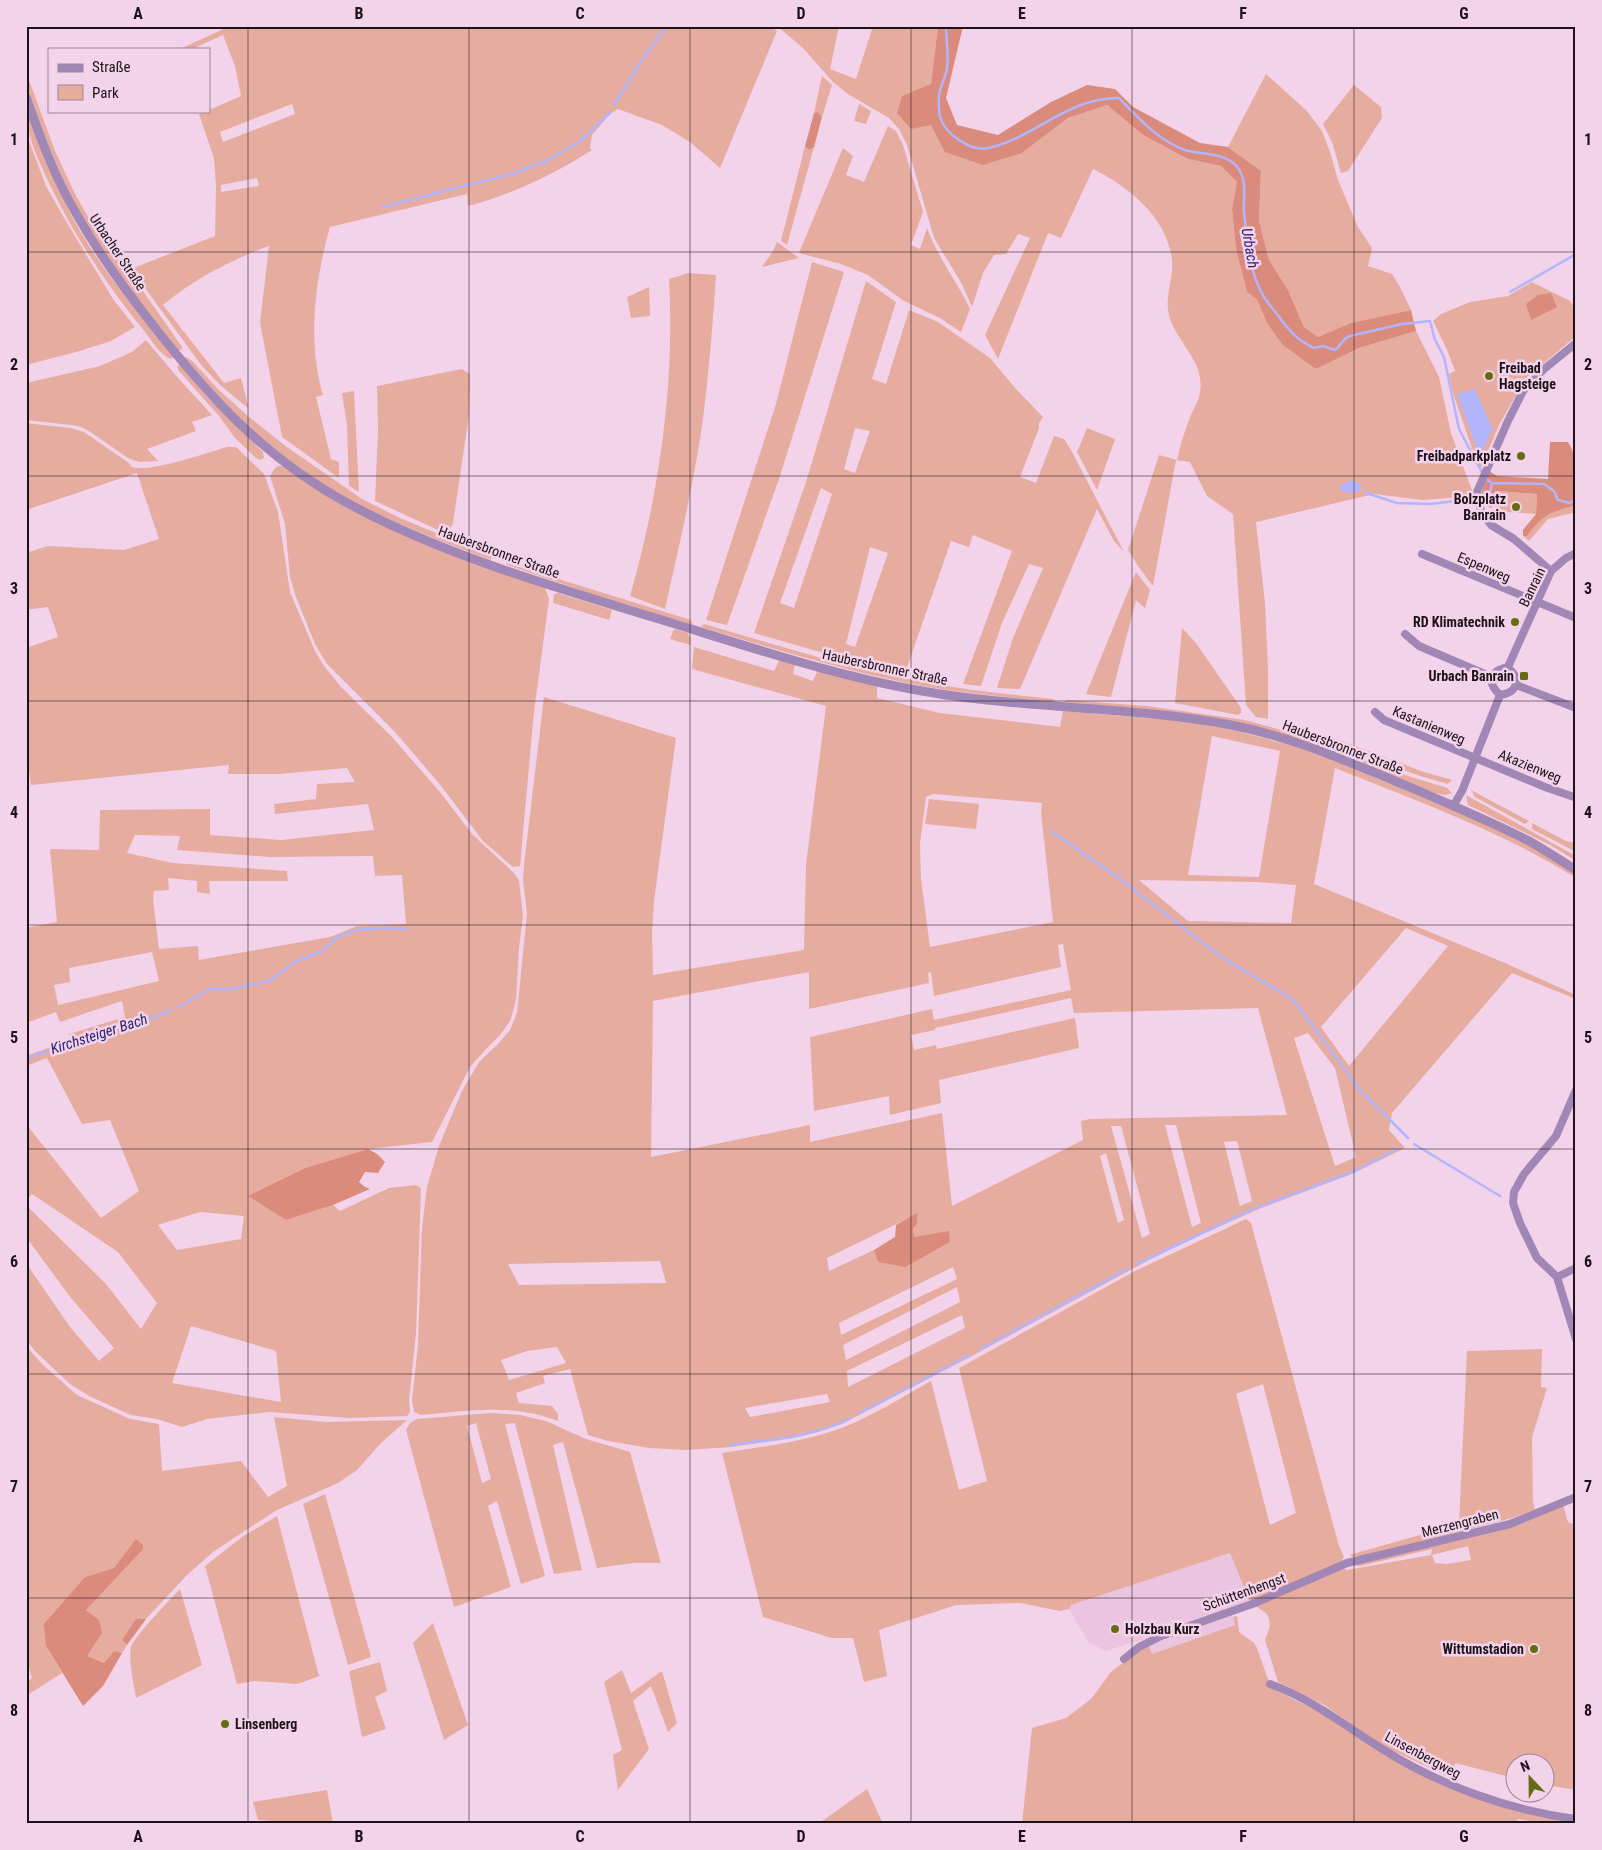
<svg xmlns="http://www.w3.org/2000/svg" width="1602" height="1850" viewBox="0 0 1602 1850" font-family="'Roboto Condensed',sans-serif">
<rect width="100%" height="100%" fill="#f3d3e9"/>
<!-- built -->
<path fill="#ebc4df" d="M1230,1553l20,49 -20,7 5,16 -83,29 -5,-16 -41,13 -17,-8 -20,-34 2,-4z"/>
<!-- green -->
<path fill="#e7aca0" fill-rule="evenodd" d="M230,26h539l8,5 -57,137 -30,-26 -28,-17 -44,-16 -8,5 -18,21 -2,13 2,2c-39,25 -79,44 -124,56l-1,-12 -137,33c-15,53 -23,114 -7,168l-7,2 15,62 8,3v16l-57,-41 -22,-114 9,-77c-38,14 -75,33 -106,59l61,78 17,-5 8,31 -29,-24 -18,-19 -71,-97 84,-33 1,-49 -2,-29 -15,-44 10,-3v-1l32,-14 -6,-30 -12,-31 -31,14h-12zM292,104l3,10 -72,28 -3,-10zM257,178l2,8 -38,6v-7z
M777,26h62l-9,43 26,10 17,-53h65l-7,58 -7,4 7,37 91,28 46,-35 39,-13 36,30 45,24 33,7 16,16 -5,27 4,40 11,43 10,8 10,23 49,46 43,-21 57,-17 23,46 12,56 23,63 -51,4 -49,-6 -118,28 9,81 3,67v49l-12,-2 -10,-12 -13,-191 -26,-18 -17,-34 -14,-2 -23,126 -15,-20 -10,-16 31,-95 18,5c3,-14 7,-27 12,-40 3,-9 10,-19 11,-28 2,-11 -1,-23 -7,-33 -9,-17 -23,-31 -25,-50 -2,-16 6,-33 4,-49 -5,-43 -43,-73 -79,-91l-32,69 -13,-5 -50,126 -13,-24 45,-97 -12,-4 -12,20 -12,1 -11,18 -11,34 -10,-23 -28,-46 -27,-93 -8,-16 -10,-11 -41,-24 -15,-12 -30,-34z
M26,72l29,79 20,43 21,37 47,60 39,56 -1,3h-3c-21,-27 -43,-53 -63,-81 -30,-42 -52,-87 -71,-135 -7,-19 -18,-41 -18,-62z
M1266,74l41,37 15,20 8,21 8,28 20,47 14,21 -4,18 24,8 8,13 11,23 -60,13 -33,14 -14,-10 -16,-37 -19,-30 -10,-39 2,-50 -33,-24z
M822,76l10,9 -10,32 -4,-5 -4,1z
M1354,85l27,22 1,11 -34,53 -7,2 -9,-31 -9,-18z
M859,104l12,7 -5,13 -12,-3z
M26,108c17,48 36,96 64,139 25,39 55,74 83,110l-2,2c-11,-4 -19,-18 -26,-27 -42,-51 -79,-109 -105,-169 -8,-17 -14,-36 -14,-55z
M888,126l8,5 7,14 20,67 -12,33 9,4 7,-21c11,30 30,53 43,81l-9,23 -21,-14 -36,-17 -36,-26 -27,-11 -42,-11 44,-105 10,8 -7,19 18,7z
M26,133l20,53 21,37 46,76 22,28 -24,14 -31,10 -54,14z
M805,146l4,4 5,-3 -27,98 -6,-4z
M777,242l22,16 -37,9 11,-16z
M812,262l32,10 -64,204 -53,149 -21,-5 70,-216z
M688,273l28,2c-3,48 -7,96 -13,144 -9,64 -24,127 -38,190l-35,-13c29,-101 45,-211 39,-317z
M866,281l30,21 -24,77 14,5 23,-74 29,12 52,36 26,31 27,28 -4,6v5l-19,49 16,6 18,-47 10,3 7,11 53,102 -10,-11 -17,-32 -77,180 -23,-1 16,-50 30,-70 -14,-4 -27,59 -21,63 -18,-2 49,-133 -39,-16 -4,12 -18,-6 -46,132 -54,-12 -97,-28 52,-151zM855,428l15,3 -15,42 -11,-4zM821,488l11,6 -38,114 -14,-5zM870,547l18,6 -33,94 -9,-3z
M1532,282l38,19 6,9v26l-51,43 -26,46 -18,43 -5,-8 -23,-67 -4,-19 6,-3 -7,-19 -15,-31 8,-7 29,-12 38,-6z
M649,287l1,29 -19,2 -4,-21z
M146,340l32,38 34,37 -20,7 4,9 -49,18 11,12 -19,1 -11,-4 -39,-27 -10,-5 -53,-6v-37l74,-17 32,-14z
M186,357l6,4 27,29 30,27 38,30 75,52 38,19 91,38v4c-73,-27 -151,-57 -213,-107 -34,-28 -64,-61 -93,-95z
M180,365l26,31 57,56 1,6 -4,2 -4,-2 -21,-20 -16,-22 -40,-45 -2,-5z
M462,369l8,5 -1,41 -16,108 -3,6 -6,2 -6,-1 -63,-29 3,-70 -1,-45z
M354,391l5,101 -10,-6 -2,-61 -5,-32z
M26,423l44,5 14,4 45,31 3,4c18,6 74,-14 95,-20h9l28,27 14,38 12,80 25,59 9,15 18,22 49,48 49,56 32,42 40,37 7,9 4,36 -4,32 -3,52 -6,21 -10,14 -13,13 -17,19 -38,75 -64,7 -63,19 -56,28 37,24 47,-15 7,6 49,-23 27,-3 5,3 -5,145 -7,67 1,12 -3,4 -57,2 -81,-6 -62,7 -25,8 -25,-8 -26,-4 -42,-19 -19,-12 -35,-33 -9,-11v-77l44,64 29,34 15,-13 -43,-50 -45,-61v-32l80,79 35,45 16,-26 -39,-51 -86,-58 -6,7v-77l75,94 38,-27 -29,-71 -28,4 -35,-66 -21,8v-10l45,-16 -2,-6 56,-17 -3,-16 -62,21 -4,-10 -30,11v-95l31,-6 -7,-73 49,1 1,-40 110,-1v26l71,5 93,-10 -6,-26 -93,10 -1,-10 42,-5 1,-15 38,-2 -8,-14 -69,6h-50l1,-9 -198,20 -5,-34v-103l32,-11 -10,-30 -22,3v-57l22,-7 76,4 35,-11 -22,-66 -111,37zM135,835l45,1 -3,14 93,7 103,-1 2,20 27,-1 4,49 -49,2 -27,11 -131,23 -1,-14 -39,3 -6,-50 1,-8 15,-1 -1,-12 29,3v11l13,2 -1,-13h79l-1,-10 -114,-8 -46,-10zM152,952l7,29 -101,24 -4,-20 16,-3 -1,-14zM200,1212l44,4 -3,23 -64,11 -19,-25zM191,1326l85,25 5,51 -109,-19z
M1087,428l28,11 -18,51 -20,-38z
M278,466h4l65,42 40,19 158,61 4,11 -15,113 -14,154 -7,1 -30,-26 -45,-59 -43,-50 -68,-68 -12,-20 -19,-47 -6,-20 -5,-53 -15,-48 5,-8z
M1497,491l40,3 -1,20 -41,-3z
M1576,505v7l-28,7 -19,22 -6,-5h4c17,-22 22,-23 49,-31z
M506,563l185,57 2,5 -101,-31 -85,-29z
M1136,572l14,18 -5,18 -9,-8 -25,97 -25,-3z
M558,593l54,17 -3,10 -56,-17 1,-9z
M704,624c77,22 154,47 232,60 39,7 78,11 117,15l2,3c-40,-4 -81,-8 -121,-14 -79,-14 -156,-38 -233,-61z
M1182,628l14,15 45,65v5l-3,2 -63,-12z
M674,629l14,4 3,6 -1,6 -20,-6z
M694,647l80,24 6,-12 15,4 -2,11 20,7 5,-11 59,15v13l63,15 120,14 3,-16 119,10 55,10 53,14 40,14 149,62 45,21 52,31v5c-75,-47 -159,-77 -241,-110l-21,116 191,79 71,32v4l-64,-26 -120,140 -3,17 16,18 -51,25 -95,36 -88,39 -201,109 -128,67 -30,9 -36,7 -44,7 -45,3 -38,-2 -41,-7 -20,-6 -18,-66 -27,7 2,7 -29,10 3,10 33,3 6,8v7c-45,-18 -91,-10 -137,-6l-7,-3 -2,-12 6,-55 4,-117 5,-41 12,-41 23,-55 17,-29 19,-18 12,-14 7,-17 10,-100 -4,-34 1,-14 20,-168 132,41 -22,163 -2,32 1,42 151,-25 2,-85 20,-159 -134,-37zM1212,736l68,15 -21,126 -71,-2zM933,794l109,9 -1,9 12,110 -123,25 -9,-68 -1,-35 6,-47zM1139,880l118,2 39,3 -5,38 -103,-2zM1406,928l42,18 -99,120 -28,-39zM1063,944l8,46 -137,30 -2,-11 -122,28 4,74 75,-15 1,19 51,-12 -2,-23 140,-32 -4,-30 -138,31 -1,-4 -22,5 -3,-15 24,-5v-2l136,-30 3,15 184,-5 29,107 -197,4 -9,2 2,19 -131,66 -10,-93 -132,29v-17l-159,32 2,-156 156,-29v37l120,-26 -1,-10 3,-1 3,24 127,-29 -3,-22zM1308,1033l27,35 21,89 -21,9 -41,-128zM1165,1125h11l25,98 -9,4zM1111,1126h10l29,108 -8,4zM1237,1141l15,60 -12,5 -16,-64zM1106,1153l18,67 -6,3 -18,-67zM917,1214v10l-4,3 1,10 35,-5 -71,30 -4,-12 -45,21 -2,-13zM660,1261l6,22 -147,2 -11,-21zM953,1267l4,12 -116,56 -2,-12zM957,1287l3,15 -114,58 -3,-15zM962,1315l3,13 -117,59 -1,-16zM557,1347l9,16 -57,17 -8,-20 26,-9zM827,1394l3,8 -80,15 -5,-9z
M1067,700l80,6 98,14 40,11 104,39 58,18 5,5 -7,2 -10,-2 -99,-40 -151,-39 -121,-12z
M1328,736l59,22 -2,4h-5l-53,-22z
M1390,759l31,12 31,9 -4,4 -28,-8 -30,-11z
M1471,790l58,31 -4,3 -50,-27z
M1466,795l110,61v5l-24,-15 -84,-41z
M929,799l50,5 -3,25 -51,-5z
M1532,823l34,18 10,2v9l-44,-23z
M1246,1219l5,4 88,323 5,11 -4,6 3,5 4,2 84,-15 1,-6 -72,17 -8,-1 211,-60 5,17 8,3v265l-31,-5 -1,-23h-30v16l-59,-15 -2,16 -68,-32 -61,-42 -46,-23 -13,-42 5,-14 -1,-7 -2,-5 -17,-12 -20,-49 -159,52 -2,4 -9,2 -40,-8 -64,2 -77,25 8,46 -23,6 -11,-44h-21l-69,-21 -41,-164c45,-7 92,-12 134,-31 26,-12 50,-27 75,-41l28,109 28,-9 -28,-113 176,-97zM1263,1384l33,129 -26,12 -34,-131zM1468,1546l3,14 -24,4 -12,-1 -3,-8z
M26,1346l17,19 34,30 53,24 29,5 3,47 79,-10 27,36 19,-11 -13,-69 52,5 81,-2 -26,23 -24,27 -19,13 -63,28 -62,41 -26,23 -41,44 -10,1 -14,20 5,5 -5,8 -8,-2 -10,12 -17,-7 8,-39 -9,-7 27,-31 23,-40 -21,29 -30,9 -39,69 16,27 -36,23v-13l6,-5 -6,-20z
M1542,1349l-1,38 6,1 -15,49 1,64 2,9 -23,8 -142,37 -16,2 -5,-2 110,-31 8,-173z
M491,1413l29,2 26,6 40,18 44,13 31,111h-28l-36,5 -34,-126 -10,3 29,125 -28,4 -39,-151 -10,1 40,152 -24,8 -24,-83 -9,5 23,81 -57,20 -48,-177 4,-7 7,-4zM476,1423l15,56 -9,4 -15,-57z
M325,1494l46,163 -23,8 -45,-161z
M277,1516l42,160 -21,8 -43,-3 -18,3 -32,-118 37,-29z
M180,1589l22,76 -66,33c-2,-12 -8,-40 -5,-51 5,-13 38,-46 49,-58z
M1237,1616l2,16 15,11 3,5 14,40 70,35 38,28 71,38 68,22 58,11v2h-29l-29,-5 -1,5h-495l10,-96 34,-10 25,-19 20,-27 30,-23 8,-4 3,9 83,-29 -2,-8z
M433,1623l35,102 -24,15 -31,-97z
M380,1662l7,29 -12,6 11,32 -24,8 -13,-66z
M622,1670l9,23 31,-22 15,52 -9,9 -17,-46 -18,15 16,48 -31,41 -5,-35 9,-5 -18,-68z
M867,1789l16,35h-65z
M327,1790l6,34h-59l-1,-3 -15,-1 -5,-18z"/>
<!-- forest -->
<path fill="#db8b7b" d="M938,26h25l-17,72 11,27 41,10 53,-33 36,-17 28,4 18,18 67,36 28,4 33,24 -2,50 10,39 19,30 16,37 14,10 33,-14 60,-13 5,21 -57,17 -43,21 -33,-24 -16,-22 -10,-23 -10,-8 -11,-43 -4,-40 5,-27 -16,-16 -33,-7 -45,-24 -36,-30 -39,13 -46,35 -39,12 -38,-13 -14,-27 -20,4 -14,-16 5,-17 29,-12z
M818,112l4,5 -8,30 -5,3 -4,-4 9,-33z
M1551,293l6,14 -26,13 -5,-16 12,-9z
M1550,442h18c12,18 8,43 8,63 -27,8 -32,9 -49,31h-4v-6l13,-16 1,-20 -40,-3 -1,12 -5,5 -8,-4 -2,-9 8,-24 8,5 51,3z
M368,1149l9,5 8,8 -7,11 -13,-1 -6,10 6,5 5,2 -37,16 -47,15 -38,-24 57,-28z
M917,1213v11l-4,4 1,9 35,-6 1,11 -45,25 -27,-5 -4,-12 21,-13 1,-12z
M136,1539l7,6v4l-57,61 13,10 3,13 -15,23 17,7 10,-12 8,2 -19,33 -20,20 -37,-60 -2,-22 41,-47 29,-9z
M136,1619h10l-19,26 -5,-5z"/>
<!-- water -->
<path fill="#b3b5fc" d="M1475,389l16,37h2l-10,25 1,2 -5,2 -22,-61z
M1352,480l8,4 1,7 -12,2 -9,-3 1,-5z"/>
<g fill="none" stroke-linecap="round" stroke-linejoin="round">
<!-- stream -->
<path stroke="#b3b5fc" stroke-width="2.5" d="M946,26c0,14 3,29 1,42 -1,8 -5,15 -7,22 -2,7 -1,20 0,27 5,17 31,35 48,31 47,-10 80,-51 131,-50 18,19 40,43 66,52 17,5 45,2 55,21 7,13 3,28 4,41 3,28 5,61 20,85 5,8 11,14 16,21 10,14 19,23 34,30l9,-2 12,4c7,-4 5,-10 15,-14l52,-12 28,-3 5,19 9,17 15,72 24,45
M614,105l19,-31 33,-48
M382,207l133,-34 31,-12 33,-19 31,-29
M1510,292l66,-38
M1485,478l7,5 52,1 10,7 4,9 12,3 6,-4
M1366,493l31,10 33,1 43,-5
M1486,494l4,-1 2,-10
M1051,831l72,50 98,76 63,37 11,8 63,86 50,50
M178,1007l32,-18h22l37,-8 26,-19 27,-11 15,-14 19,-7 29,-2 21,1
M26,1058l129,-41 16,-7
M1414,1144l86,52
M1137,1264l116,-55 100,-37 45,-24
M979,1350l150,-82
M858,1414l112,-59
M730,1445c40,-5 85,-8 121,-27"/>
<!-- minor -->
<path stroke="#a187b5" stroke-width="8" d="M1422,554l154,64
M1551,571l-37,-32 -23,-14 -10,-14 -4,-19 30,-69 16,-32 20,-21 33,-27
M1405,634l14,12 73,31
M1508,667l43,-96 15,-13 10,-5
M1516,685l60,23
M1500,695c11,-2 16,-5 17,-17l-9,-11
M1500,695c-14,-13 -10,-24 8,-28
M1375,712l9,8 161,67 29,10
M1453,806l9,-15 38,-96
M1576,1090l-20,46 -32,38 -10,18 -1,11 7,20 17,35 20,19 19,62
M1557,1277l19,-9
M1124,1659l15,-12 22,-11 94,-33 92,-40 163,-39 66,-27
M1270,1684c42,15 77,43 114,66 55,35 127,61 192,69"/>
<!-- tertiary -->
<path stroke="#a187b5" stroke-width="9" d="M26,97c14,40 29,81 51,118 21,37 46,72 72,105 59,76 115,138 200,184 93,50 199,81 300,112 96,29 192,63 291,78 97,15 196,13 291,31 57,11 111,34 164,56 45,19 91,38 134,60 16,9 31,19 47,29"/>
</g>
<!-- grid -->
<path fill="none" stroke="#1d121a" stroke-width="1" stroke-opacity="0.55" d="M248,26v1798M469,26v1798M690,26v1798M911,26v1798M1132,26v1798M1354,26v1798M26,252h1550M26,476h1550M26,701h1550M26,925h1550M26,1149h1550M26,1374h1550M26,1598h1550"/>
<!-- markers -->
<g fill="#656d14" stroke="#f3d3e9" stroke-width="2">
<circle cx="1489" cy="376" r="5"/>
<circle cx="1521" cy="456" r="5"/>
<circle cx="1516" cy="507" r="5"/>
<circle cx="1515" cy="622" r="5"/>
<rect x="1519" y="671" width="10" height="10" rx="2.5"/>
<circle cx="1115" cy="1629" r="5"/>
<circle cx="1534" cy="1649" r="5"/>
<circle cx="225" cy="1724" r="5"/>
</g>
<g text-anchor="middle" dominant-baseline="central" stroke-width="5" stroke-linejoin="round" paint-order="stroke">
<!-- street labels -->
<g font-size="14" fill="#1d121a" stroke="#f3d3e9">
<text transform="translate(118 252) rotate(56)">Urbacher Straße</text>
<text transform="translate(499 552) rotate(20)">Haubersbronner Straße</text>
<text transform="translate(1484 567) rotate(23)">Espenweg</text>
<text transform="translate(1532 587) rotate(-64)">Banrain</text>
<text transform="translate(885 667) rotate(12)">Haubersbronner Straße</text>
<text transform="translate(1429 725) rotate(23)">Kastanienweg</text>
<text transform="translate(1343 747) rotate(21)">Haubersbronner Straße</text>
<text transform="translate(1530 766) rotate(22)">Akazienweg</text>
<text transform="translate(1460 1523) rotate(-14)">Merzengraben</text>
<text transform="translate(1244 1592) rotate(-20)">Schüttenhengst</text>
<text transform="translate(1423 1755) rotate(28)">Linsenbergweg</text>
</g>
<!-- poi labels -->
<g font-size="14" font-weight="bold" fill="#1d121a" stroke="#f3d3e9" text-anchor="end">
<text x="1499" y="368" text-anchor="start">Freibad<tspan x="1499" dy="16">Hagsteige</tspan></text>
<text x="1511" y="456">Freibadparkplatz</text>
<text x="1506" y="499">Bolzplatz<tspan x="1506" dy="16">Banrain</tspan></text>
<text x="1505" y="622">RD Klimatechnik</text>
<text x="1514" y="676">Urbach Banrain</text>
<text x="1125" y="1629" text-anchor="start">Holzbau Kurz</text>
<text x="1524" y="1649">Wittumstadion</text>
<text x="235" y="1724" text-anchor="start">Linsenberg</text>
</g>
<!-- water labels -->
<g font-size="15" font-style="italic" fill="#2e2373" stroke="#f3d3e9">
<text transform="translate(1250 248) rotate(80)">Urbach</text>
<text transform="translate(99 1034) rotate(-18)">Kirchsteiger Bach</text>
</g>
</g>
<!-- border -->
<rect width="1602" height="1850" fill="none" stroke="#f3d3e9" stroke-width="55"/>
<!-- legend -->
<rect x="48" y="48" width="162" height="65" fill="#f3d3e9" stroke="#9d8696"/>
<rect x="58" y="64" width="25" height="8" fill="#a187b5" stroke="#9d8696"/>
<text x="92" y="72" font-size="15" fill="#1d121a">Straße</text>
<rect x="58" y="85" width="25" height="15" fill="#e7aca0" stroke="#9d8696"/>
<text x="92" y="98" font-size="15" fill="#1d121a">Park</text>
<!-- north arrow -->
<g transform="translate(1530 1778) rotate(338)"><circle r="24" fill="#f3d3e9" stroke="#9d8696"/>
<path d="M0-4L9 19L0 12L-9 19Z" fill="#656d14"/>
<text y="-8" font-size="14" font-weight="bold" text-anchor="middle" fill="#1d121a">N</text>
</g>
<rect x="28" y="28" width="1546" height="1794" fill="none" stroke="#1d121a" stroke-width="2"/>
<g font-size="16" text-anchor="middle" font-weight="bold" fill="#1d121a">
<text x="138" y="19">A</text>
<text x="359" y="19">B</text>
<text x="580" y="19">C</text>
<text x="801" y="19">D</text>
<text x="1022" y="19">E</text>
<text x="1243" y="19">F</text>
<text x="1464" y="19">G</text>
<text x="14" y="145">1</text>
<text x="1588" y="145">1</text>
<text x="14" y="370">2</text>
<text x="1588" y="370">2</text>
<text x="14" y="594">3</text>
<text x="1588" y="594">3</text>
<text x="14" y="818">4</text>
<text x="1588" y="818">4</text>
<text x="14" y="1043">5</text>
<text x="1588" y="1043">5</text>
<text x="14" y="1267">6</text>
<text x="1588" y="1267">6</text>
<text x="14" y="1492">7</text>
<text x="1588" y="1492">7</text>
<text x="14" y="1716">8</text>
<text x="1588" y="1716">8</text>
<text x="138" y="1842">A</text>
<text x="359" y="1842">B</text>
<text x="580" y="1842">C</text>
<text x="801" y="1842">D</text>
<text x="1022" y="1842">E</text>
<text x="1243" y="1842">F</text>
<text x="1464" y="1842">G</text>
</g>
</svg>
